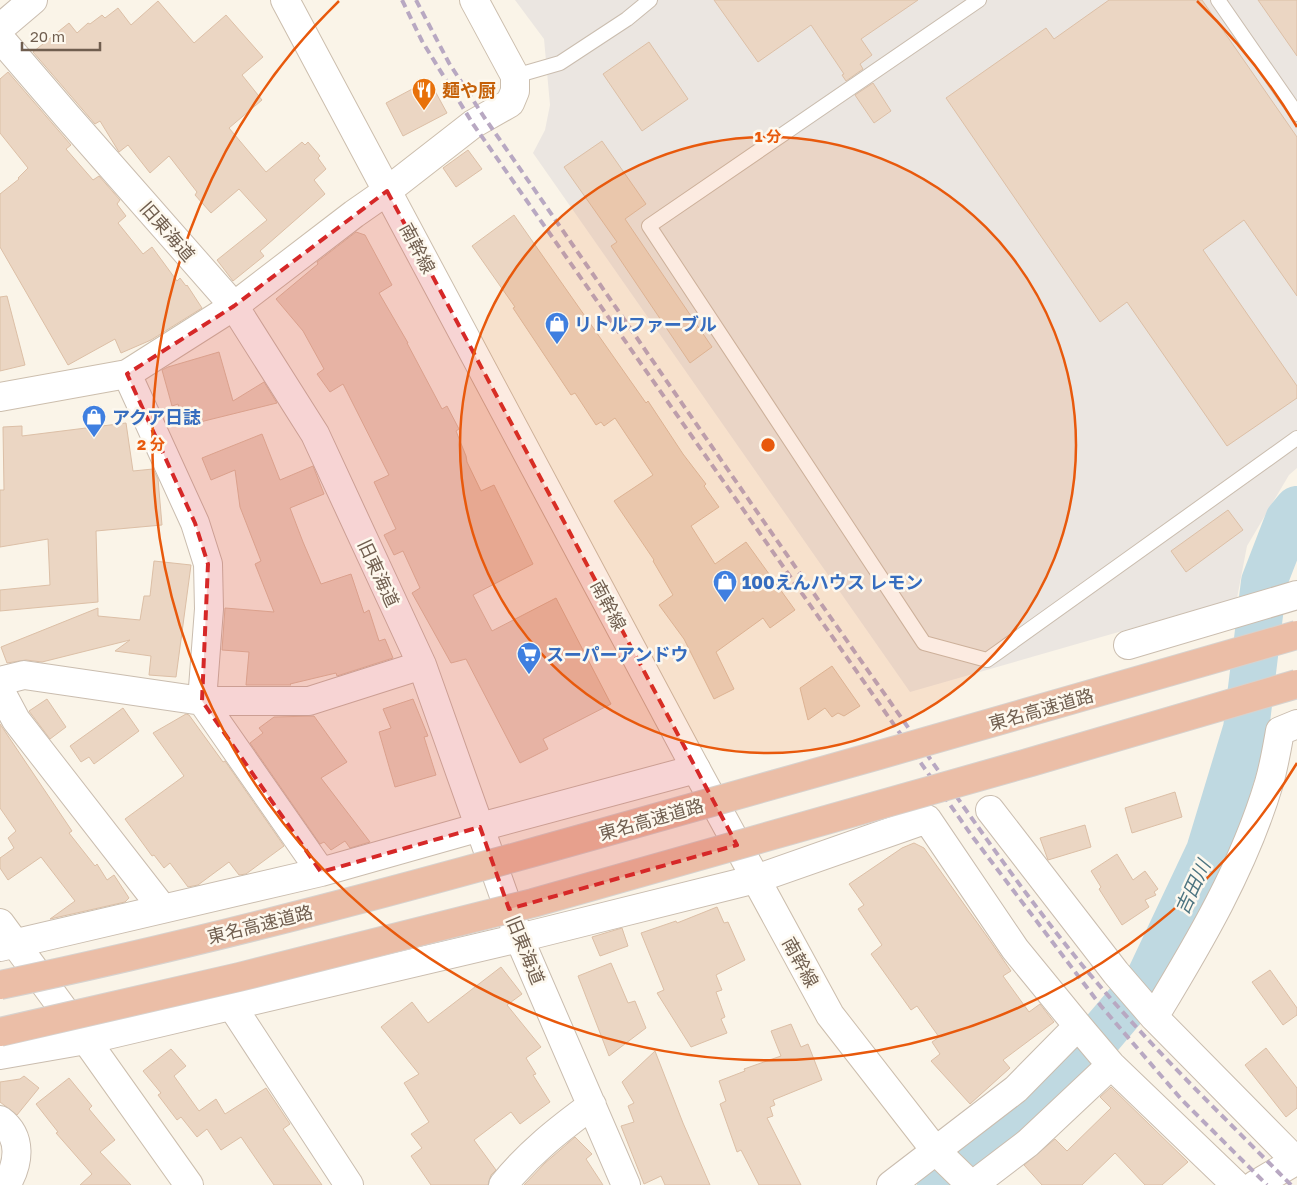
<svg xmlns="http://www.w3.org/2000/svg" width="1297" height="1185" viewBox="0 0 1297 1185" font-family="'Golos Text','Noto Sans JP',sans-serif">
<rect width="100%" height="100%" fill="#faf4e8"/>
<!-- industrial -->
<path fill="#ebe6e1" d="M515,0h782v468l-8,7 -42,71 -10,52 -327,94 -377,-539 12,-23 5,-25 -6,-66z"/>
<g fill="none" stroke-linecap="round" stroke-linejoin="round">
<!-- river -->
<path stroke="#bfd9e1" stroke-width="46" d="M940,1185l68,-57 74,-71 67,-79 60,-127 37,-122 18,-147 24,-62 9,-11"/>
</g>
<!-- building -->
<path fill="#ebd6c3" stroke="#dcbfa6" d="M714,0h204l-57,39 11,16 -12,9 3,5 -17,12 -4,-6 2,-1 -33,-49 -53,37z
M1109,0h93l95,137v159l-53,-76 -41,30 94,136v12l-70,48 -100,-144 -27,20 -154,-224 100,-70 8,11z
M1258,0h39v56z
M158,1l36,42 32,-28 37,42 -21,18 20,25 -33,28 37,44 36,-30 3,3 3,-3 12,14 -2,2 8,11 -12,11 11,14 -65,57 4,5 -31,25 -16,-21 50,-40 -28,-31 -28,24 -16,-18 2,-3 -28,-36 -19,17 -22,-28 -9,7 -19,-31 -5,3 -62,-72 36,-29 8,10 11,-10 2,1 12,-9 3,3 13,-10 13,17z
M649,42l39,57 -46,32 -39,-57z
M8,72l63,73 -5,4 27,31 6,-4 21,24 -3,4 9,12 -8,7 25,31 9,-7 25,34 3,-3 6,8 1,-1 15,23 -51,32 -30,13 -6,-14 -47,26 -68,-118v-53l19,-15 -1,-1 10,-10 -28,-35v-54z
M429,80l18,33 -44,23 -17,-33z
M873,83l18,28 -17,12 -19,-28z
M602,141l44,63 -21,15 87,128 -22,16 -79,-117 6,-4 -53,-75z
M468,150l14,19 -26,18 -13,-19z
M514,215l132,188 2,-2 35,53 23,30 -2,2 15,21 -28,19 24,38 31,-22 49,68 -25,18 -7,-10 -47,34 18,37 -20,10 -30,-60 -25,-34 14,-10 -20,-34 1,-1 -40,-59 39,-26 -38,-57 -11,8 -3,-4 -5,3 -21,-32 -4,2 -58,-87 2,-1 -43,-61z
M356,232l9,3 27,50 -13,8 29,50h-1l35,66 5,-3 12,23 -3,2 10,25 1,6 14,29 13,-6 39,79 -60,31 19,36 64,-33 55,106 -68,35 5,10 -28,14 -54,-104 -15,4 -39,-70 8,-5 -17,-37 -9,4 -10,-20 12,-6 -22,-47 15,-7 -46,-91 -13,8 -13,-18 7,-5 -21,-38 -27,-32 42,-35 -1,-2z
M7,296l18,69 -25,6v-74z
M219,352l14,49 31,-19 13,21 -93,23 -6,-22 -6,2 -10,-36 6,-3z
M126,423l7,48 20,-2 5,10 4,46 -66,6 2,71 -98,9v-21l50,-5 -2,-46 -48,8v-57h4l-1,-63 19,-1v10z
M262,434l18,46 33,-14 11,28 -34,14 13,34 18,42 30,-10 13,39 5,-3 10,31 6,-2 8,19 -56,18 -1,-3 -46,11 1,1h-45l3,-33 -27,-2 3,-42 49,4 -19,-48 6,-3 -21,-54 -5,-37 -24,10 -9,-22z
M1228,510l15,20 -57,42 -15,-21z
M154,561l37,4 -15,112 -27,-2 2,-19 -36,-5 15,-11 -88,22 -16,-2 -19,3 -6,-16 97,-39v8l42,4 4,-24h6z
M832,666l28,40 -16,10 -6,-3 -6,4 -7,-9 -17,12 -8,-32z
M47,699l19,28 -16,12 -21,-28z
M413,699l15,37 -4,1 12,38 -41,12 -16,-55 12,-4 -8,-19z
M123,708l16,23 -45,33 -5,-7 -8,5 -11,-16z
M186,714l3,1 34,47 2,-1 59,85 -38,28 -7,1 -10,-13 -31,23 -10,2 -18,-24 -6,5 -10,-13 -2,1 -27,-37 59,-43 -31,-43z
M314,716l33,46 -26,16 49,64 -20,6 -5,-7 -14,9 -7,-8 -4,2 -70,-101 13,-10 -4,-5 15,-11z
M0,724l72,107 -3,2 26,33 2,-2 10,16 7,-5 15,23 -4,4 -75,17 25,-18 -34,-44 -33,23 -8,-12v-10l14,-10 -6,-10 8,-7 -16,-23z
M1175,792l7,25 -50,16 -7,-25z
M1085,825l6,22 -43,13 -8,-22z
M914,843l10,5 67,94 20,29 -8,5 26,36 11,-8 14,18 -51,38 7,8 -40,36 -39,-43 9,-7 -8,-12 7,-5 -22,-31 -6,4 -40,-56 11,-9 -24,-36 6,-4 -15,-21 53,-36z
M1117,854l16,26 12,-9 13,18 -4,3 2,3 -11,5 4,7 -27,18 -23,-36 2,-2 -10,-16z
M717,907l7,16 4,-1 17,38 -29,15 6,15 -6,2 9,25 -4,2 6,14 -36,14 -34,-54 7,-3 -23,-57 35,-12 1,2z
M622,928l6,18 -28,10 -8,-19z
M611,963l17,40 7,-2 11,27 -37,28 -31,-80z
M501,967l21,27 -15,11 34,42 -15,11 10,16 -3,1 17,27 -30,22 -9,-12 -37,28 22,30 -5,5 -3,10h-57l-20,-29 11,-8 -11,-14 18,-12 -25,-39 15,-9 -38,-47 31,-25 16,21z
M1270,970l27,38v7l-14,10 -31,-43z
M791,1024l10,23 7,-3 14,36 -49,20 2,5 -5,2 3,9 -6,2 34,67h-42l-18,-35 -4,2 -17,-48 6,-3 -7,-20 26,-10 -1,-2 37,-13 -10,-25z
M1266,1048l31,40v20l-11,9 -41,-52z
M171,1049l15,17 -12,10 25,35 17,-12 9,15 41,-26 24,36 -7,5 39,56h-48l-33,-48 -20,13 -14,-21 -10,8 -16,-20 -4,3 -19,-25 3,-2 -18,-22z
M655,1051l28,72 27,62h-45l-4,-9 -17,8 -23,-58 13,-4 -6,-16 6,-3 -12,-21z
M24,1076l15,12 -22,27 -17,-13v-20l20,-3z
M69,1078l23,28 -3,3 26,31 -15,12 31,33h-51l12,-11 -36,-41 2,-1 -22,-28z
M1111,1087l77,75 -26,23h-17l-30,-32 -33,32h-40l-18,-20 31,-26 12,12 44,-43 -11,-11z
M575,1137l17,17 -6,5 17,26h-79l21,-22z"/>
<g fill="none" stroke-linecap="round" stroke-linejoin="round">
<defs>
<path id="lane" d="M979,0l-330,226 275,417 63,17 310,-222
M1218,0l79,114
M515,76l45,-13 67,-44 23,-19"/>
<path id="street" d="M0,28l33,-28
M0,38l67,78 167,190 81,128 107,231 97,273 107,247
M127,374l68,149 13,41 1,45 -7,92 119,171
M1128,645l169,-50
M0,681l24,-6 178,26h107l113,-36
M0,690l16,30 147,189
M1297,724l-17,7c-3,17 -6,35 -11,52 -25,84 -70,160 -115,234l143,145
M990,810l126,163 38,44
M0,947l321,-75 159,-45 216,-58
M232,1006l117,179
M0,1055l86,-15 433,-102 237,-59 171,-60 88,130 63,77 33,39 125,120
M0,1120c23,17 19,44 6,65
M503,1185c27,-33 55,-55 89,-80
M891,1185l125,-96 62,-63
M973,1185l55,-42 83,-78"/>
<path id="secondary" d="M285,0l411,769 134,246 105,135 36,35
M0,397l127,-23 107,-68 120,-92 33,-23 86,-67 37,-21 5,-12v-15l-41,-76
M0,923l86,117 103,145
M1255,1185l42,-25"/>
</defs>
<!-- lane casing -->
<use href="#lane" stroke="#cabdaf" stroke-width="16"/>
<!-- street casing -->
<use href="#street" stroke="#cabdaf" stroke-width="30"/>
<!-- secondary casing -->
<use href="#secondary" stroke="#ccbead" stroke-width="30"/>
<!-- lane -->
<use href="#lane" stroke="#fff" stroke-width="14"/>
<!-- street -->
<use href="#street" stroke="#fff" stroke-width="28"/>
<!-- secondary -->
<use href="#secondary" stroke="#fff" stroke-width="28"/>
<!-- rail -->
<path stroke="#b8a8c2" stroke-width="4" stroke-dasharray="8 5" stroke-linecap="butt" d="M402,0l20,41 51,83 499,712 129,170 81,94 85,85
M416,0l33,63 35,54c131,188 260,378 392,565 65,91 127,185 198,273 66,82 143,155 217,230"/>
<defs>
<path id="highway-bridge" d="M0,985c216,-45 429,-103 641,-163 219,-61 438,-124 656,-187
M0,1032l239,-55 294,-74 498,-141 266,-78"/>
</defs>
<!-- highway-bridge casing -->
<use href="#highway-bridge" stroke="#d7d2ce" stroke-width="30" stroke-linecap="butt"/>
<!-- highway-bridge -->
<use href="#highway-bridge" stroke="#ebbea7" stroke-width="28"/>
</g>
<!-- marked area -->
<path fill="#d62828" fill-opacity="0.2" stroke="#d62828" stroke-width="4" stroke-dasharray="10 6" stroke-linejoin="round" d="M387,191l350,654 -228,64 -29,-82 -159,45 -119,-171 6,-137 -13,-41 -68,-149 107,-68z"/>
<!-- distance rings -->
<circle cx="768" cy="445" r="308" fill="#e8590c" fill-opacity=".12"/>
<g fill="none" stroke="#e8590c" stroke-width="2.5">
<circle cx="768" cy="445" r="308"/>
<path d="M1297 763A617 617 0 1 1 339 1M1197 1A617 617 0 0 1 1297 127"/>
</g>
<!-- icons -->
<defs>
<symbol id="restaurant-pin" viewBox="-11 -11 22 30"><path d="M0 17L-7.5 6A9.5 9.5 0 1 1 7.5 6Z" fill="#e8710a" stroke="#fdf8ee"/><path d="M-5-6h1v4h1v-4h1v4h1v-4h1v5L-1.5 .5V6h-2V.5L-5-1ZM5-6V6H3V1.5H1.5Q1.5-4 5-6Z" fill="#fff"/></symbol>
<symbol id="shop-pin" viewBox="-11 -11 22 30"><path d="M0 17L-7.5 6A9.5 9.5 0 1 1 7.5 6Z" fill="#3f7fe0" stroke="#fdf8ee"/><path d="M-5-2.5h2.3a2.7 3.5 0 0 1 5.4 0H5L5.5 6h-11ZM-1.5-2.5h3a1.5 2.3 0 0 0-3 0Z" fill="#fff"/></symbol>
<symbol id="supermarket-pin" viewBox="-11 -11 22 30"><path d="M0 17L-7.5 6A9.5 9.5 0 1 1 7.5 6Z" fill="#3f7fe0" stroke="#fdf8ee"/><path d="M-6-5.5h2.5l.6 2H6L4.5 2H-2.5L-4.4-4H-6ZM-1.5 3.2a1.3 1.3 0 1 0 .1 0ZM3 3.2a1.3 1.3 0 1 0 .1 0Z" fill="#fff"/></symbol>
</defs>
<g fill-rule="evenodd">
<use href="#restaurant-pin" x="410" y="76" width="28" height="38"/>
<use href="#shop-pin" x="543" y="310" width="28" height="38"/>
<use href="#shop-pin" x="80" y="403" width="28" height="38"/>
<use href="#shop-pin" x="711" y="568" width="28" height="38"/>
<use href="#supermarket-pin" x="515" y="640" width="28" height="38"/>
</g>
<g text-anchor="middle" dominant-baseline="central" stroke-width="5" stroke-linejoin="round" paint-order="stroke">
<!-- food labels -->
<g font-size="18" font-weight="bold" fill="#c56008" stroke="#fdf8ee" text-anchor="start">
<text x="442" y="90">麺や厨</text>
</g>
<!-- street labels -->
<g font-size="18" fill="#705e4f" stroke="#fdf8ee">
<text transform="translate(168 231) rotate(49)">旧東海道</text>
<text transform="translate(418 248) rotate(62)">南幹線</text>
<text transform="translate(379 573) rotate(65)">旧東海道</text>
<text transform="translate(609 605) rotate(62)">南幹線</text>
<text transform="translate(1041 709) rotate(-16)">東名高速道路</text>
<text transform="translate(651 819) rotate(-16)">東名高速道路</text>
<text transform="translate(260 924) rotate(-14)">東名高速道路</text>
<text transform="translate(526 950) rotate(68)">旧東海道</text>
<text transform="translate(801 962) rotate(61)">南幹線</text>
</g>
<!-- shop labels -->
<g font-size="18" font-weight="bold" fill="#366cbe" stroke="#fdf8ee" text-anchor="start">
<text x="574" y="324">リトルファーブル</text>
<text x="112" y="417">アクア日誌</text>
<text x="742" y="582">100えんハウス レモン</text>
<text x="546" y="654">スーパーアンドウ</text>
</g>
<!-- water labels -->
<g font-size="19" font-style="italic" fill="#4c7480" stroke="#fdf8ee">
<text transform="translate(1192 887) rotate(-65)">吉田川</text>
</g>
</g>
<circle cx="768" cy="445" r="8" fill="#e8590c" stroke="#fdf8ee" stroke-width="2.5"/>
<g font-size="15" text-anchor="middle" font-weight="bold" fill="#e8590c" stroke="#fdf8ee" stroke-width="5" stroke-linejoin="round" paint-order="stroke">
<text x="768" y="142">1 分</text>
<text x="151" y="450">2 分</text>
</g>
<!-- scale -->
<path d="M22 42v8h78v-8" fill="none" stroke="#705e4f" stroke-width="2.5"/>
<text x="30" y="42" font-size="15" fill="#705e4f" stroke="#fdf8ee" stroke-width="4" paint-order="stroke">20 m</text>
</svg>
